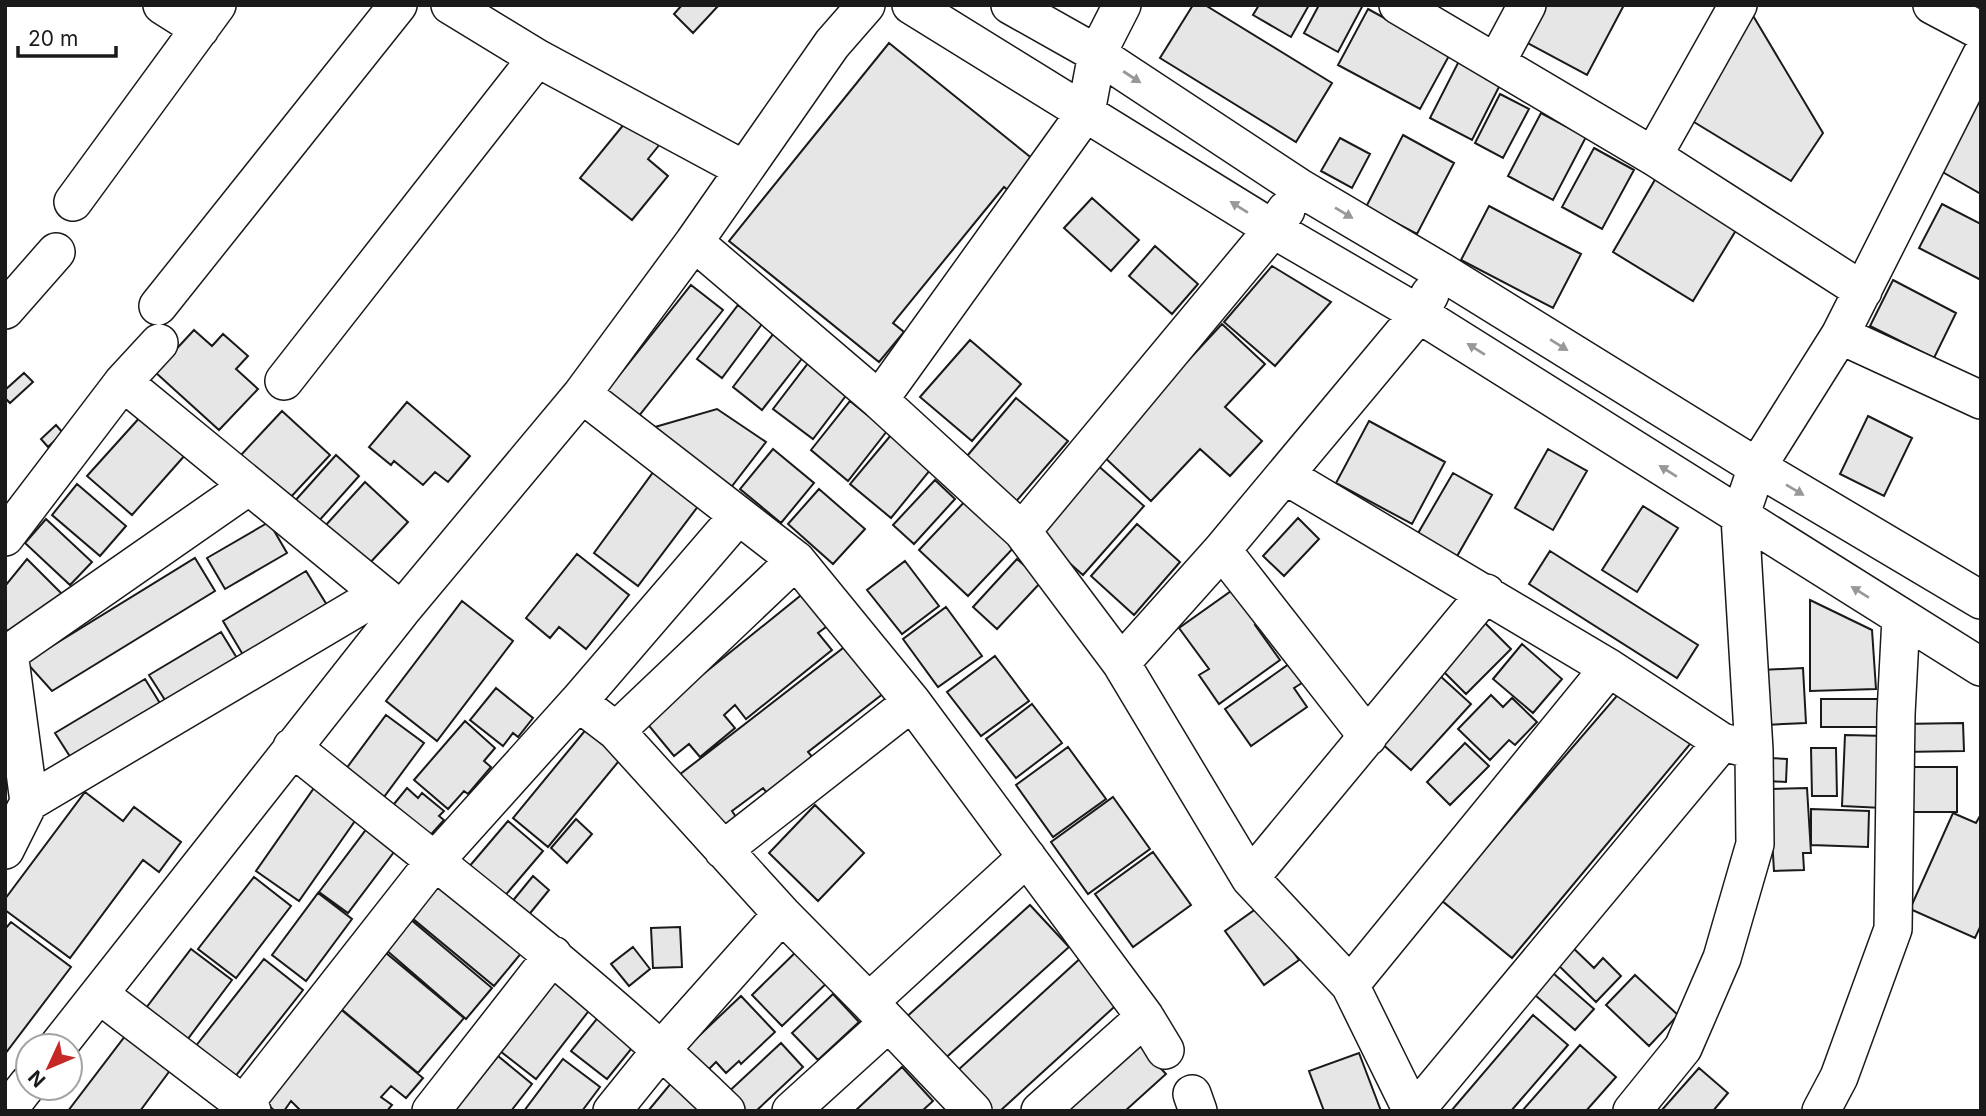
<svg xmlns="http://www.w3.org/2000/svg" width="1986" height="1116" viewBox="0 0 1986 1116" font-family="Inter,sans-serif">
<rect width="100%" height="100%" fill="#fff"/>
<!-- building -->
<path fill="#e6e6e6" stroke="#1a1a1a" stroke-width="2" d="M682,5h37l-26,28 -19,-19z
M1193,5h12l127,78 -36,59 -136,-84z
M1259,5h50l-18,32 -38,-22z
M1319,5h44l-25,47 -34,-19z
M1541,5h83l-37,70 -65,-35z
M1368,9l82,45 -30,55 -82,-44z
M1752,14l71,119 -32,48 -102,-62z
M889,43l150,121 -25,31 -10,-8 -111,136 11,9 -25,30 -150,-121z
M1459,61l42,22 -29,57 -42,-22z
M1500,94l29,15 -26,49 -28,-15z
M1981,97v97l-42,-24z
M1541,113l45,24 -33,63 -45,-24z
M629,118l31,26 -12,15 20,17 -36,44 -52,-42z
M1403,135l51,28 -37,71 -51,-27z
M1340,138l30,16 -18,34 -31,-17z
M1594,148l40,22 -32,59 -40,-22z
M1656,178l82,49 -45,74 -80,-49z
M1092,198l47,42 -28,31 -47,-43z
M1942,204l39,20v56l-62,-32z
M1489,206l92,48 -28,54 -92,-48z
M1155,246l43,38 -26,30 -43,-38z
M1272,266l59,36 -56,64 -51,-44z
M1893,280l63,33 -22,45 -64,-32z
M691,285l32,25 -85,107 -32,-25z
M738,305l24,19 -40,54 -25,-19z
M1222,324l43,40 -40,43 37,34 -32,35 -30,-27 -49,52 -50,-47z
M194,330l18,16 11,-12 25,22 -12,13 22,20 -39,41 -64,-58z
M774,333l30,23 -42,54 -29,-23z
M970,340l51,44 -49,57 -52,-44z
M809,362l39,31 -35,46 -40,-30z
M24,373l9,9 -23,21 -5,-5v-8z
M1016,398l52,43 -55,64 -51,-43z
M850,401l37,30 -39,50 -37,-31z
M407,402l63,54 -22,26 -13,-10 -12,13 -29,-24 -3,4 -22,-18z
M717,409l49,33 -37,48 -74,-63z
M282,411l48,44 -41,44 -48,-44z
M142,415l44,39 -54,61 -45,-39z
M1868,416l44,22 -28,58 -44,-22z
M1369,421l76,41 -33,62 -76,-41z
M56,425l7,8 -15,14 -7,-8z
M891,435l40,34 -40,49 -41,-34z
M773,449l41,34 -33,40 -41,-34z
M1548,449l39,22 -34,59 -38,-22z
M336,455l23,21 -42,47 -23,-21z
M1095,463l49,43 -61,69 -49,-43z
M654,471l45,34 -61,81 -44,-33z
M1453,473l39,22 -36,63 -39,-23z
M935,480l20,19 -41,45 -21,-19z
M365,482l43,40 -41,44 -42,-40z
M77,484l49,42 -26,30 -48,-41z
M819,489l46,40 -32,35 -45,-40z
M969,497l49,46 -50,53 -49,-46z
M1643,506l35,22 -41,64 -35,-22z
M1298,518l21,21 -35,37 -21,-20z
M46,519l46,43 -22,23 -45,-42z
M269,522l18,31 -62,36 -18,-31z
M1137,524l43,38 -46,53 -43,-39z
M1550,551l148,94 -21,33 -148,-94z
M577,554l52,41 -43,54 -27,-22 -9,11 -24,-20z
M195,558l20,33 -163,100 -26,-29z
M27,559l39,39 -52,45 -9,-16v-41z
M1017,559l25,22 -45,48 -24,-22z
M905,561l34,45 -37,28 -35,-44z
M306,571l24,39 -84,50 -23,-39z
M1241,584l24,34 -10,7 25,35 -61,44 -20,-29 10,-6 -30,-41z
M805,592l25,32 -12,9 14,17 -86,69 -11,-14 -11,10 11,13 -35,29 -11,-13 -15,12 -29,-35z
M1810,600l62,30 4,59 -66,2z
M462,601l51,40 -76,100 -51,-40z
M946,607l36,49 -44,31 -35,-48z
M1482,620l29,29 -45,45 -29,-29z
M221,632l22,36 -71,43 -23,-36z
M1522,644l40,35 -29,34 -40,-34z
M847,645l37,48 -76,59 6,7 -42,40 -9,-11 -31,23 4,6 -16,12 -41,-54z
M995,656l34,45 -48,35 -34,-44z
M1289,664l13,19 -8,5 13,19 -56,39 -26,-37z
M1803,668l3,55 -42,2 -2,-55z
M1438,674l33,30 -60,66 -33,-30z
M145,679l21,34 -90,53 -21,-33z
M496,688l37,30 -15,19 -5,-4 -10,13 -33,-26z
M1621,691l70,52 -179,215 -71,-58z
M1491,695l12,12 9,-9 25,24 -22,23 -6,-5 -19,20 -32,-31z
M1821,699h59l1,28h-60z
M1032,704l30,39 -46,35 -30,-39z
M386,715l38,28 -43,58 -38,-28z
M465,721l30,27 -11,13 7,6 -23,27 -4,-3 -16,18 -34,-29z
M1963,723l1,28 -62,1 -1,-28z
M588,727l35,29 -75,91 -35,-29z
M1845,735l41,1 -3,72 -41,-2z
M1465,743l24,23 -39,39 -23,-23z
M1068,747l38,52 -53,38 -37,-52z
M1811,748h25l1,48h-25z
M1769,758l18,1 -1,23 -18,-1z
M1903,767h54v45h-54z
M314,788l43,30 -58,83 -43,-30z
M407,788l11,10 4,-5 22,18 -5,5 5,4 -18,20 -36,-31z
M1807,788l4,65h-8l1,17 -30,1 -5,-82z
M85,792l38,29 11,-14 47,35 -22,30 -16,-12 -73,98 -65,-48v-11z
M1113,797l37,52 -62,45 -37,-52z
M815,805l49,48 -46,48 -49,-48z
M1811,809l58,2 -1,36 -57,-2z
M1953,813l23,10 5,-9v111l-6,13 -65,-29z
M576,819l16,15 -25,29 -16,-15z
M508,821l35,30 -40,47 -35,-30z
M368,827l29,21 -49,65 -29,-21z
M1153,852l38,53 -58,42 -38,-53z
M440,872l88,73 -34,41 -88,-73z
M533,876l16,14 -22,27 -16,-14z
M254,877l37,29 -55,72 -38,-29z
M318,893l34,26 -46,62 -34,-26z
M1030,905l39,42 -129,116 -38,-42z
M1260,906l39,54 -35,25 -39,-54z
M410,919l82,69 -26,31 -81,-70z
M11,922l60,45 -66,87v-125z
M680,927l2,40 -29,1 -2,-40z
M1568,943l26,25 9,-10 18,18 -25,26 -44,-43z
M802,946l31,31 -51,49 -30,-31z
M633,947l17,22 -21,17 -18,-22z
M191,949l41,31 -48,64 -41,-32z
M386,953l78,65 -46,55 -78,-65z
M1084,955l40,43 -124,113h-7l-36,-40z
M264,959l39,31 -69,88 -39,-31z
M1546,967l48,42 -19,21 -48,-42z
M563,971l35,28 -62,80 -36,-28z
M1635,975l43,40 -29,31 -43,-41z
M833,994l26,28 -41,38 -26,-27z
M741,996l34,36 -34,32 -2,-3 -13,12 -10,-11 -11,11 -21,-23z
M338,1007l85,71 -17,20 -15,-12 -10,11 11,8 -5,6h-86l-10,-10 -7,10h-9l-13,-11z
M604,1010l36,28 -33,41 -36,-28z
M1533,1015l35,30 -57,66h-60z
M132,1027l45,34 -37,50h-72z
M1134,1039l32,35 -41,37h-71z
M781,1043l22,24 -47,44h-18l-14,-15z
M1580,1045l36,32 -30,34h-64z
M1359,1053l22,58h-57l-15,-40z
M498,1056l34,28 -21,27h-58z
M563,1059l37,28 -18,24h-58z
M902,1067l31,34 -11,10h-67z
M1699,1068l29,25 -15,18h-52z
M677,1076l43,35h-72z"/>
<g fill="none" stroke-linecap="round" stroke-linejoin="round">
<defs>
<path id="minor" d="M162,5l38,24
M450,5l87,53 206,111
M911,5l362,224 146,85 562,353
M1010,5l87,49 203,134 142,84 315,195 224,133
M1398,5l255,151 210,135
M1932,5l49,26
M1496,63l31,-58
M1653,156l85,-151
M73,202l144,-197
M694,242l185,158 143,131 99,132 129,215 100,107 62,126
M158,306l240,-301
M5,310l51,-58
M1840,335l141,65
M284,381l253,-323
M123,382l275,226
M582,394l214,166 116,142 233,315 20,33
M879,400l207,-288 11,-58 25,-49
M1286,476l323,192 113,74 32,8
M1022,531l251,-302 13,-19
M5,537l118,-155 36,-39
M1222,550l146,187
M5,655l6,12 18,135 -24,48
M6,655l243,-169
M1121,663l101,-113 197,-236 11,-20
M578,702l38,29 166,183 87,88 104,109
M616,731l180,-171
M292,747c147,119 298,232 434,364
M29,802l351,-208
M723,850l189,-148
M1250,878l236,-285
M1350,985l259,-317
M100,995l152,116
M869,1002l158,-145
M58,1046l343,-435 181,-217 112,-152 138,-198 34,-39
M1192,1094l6,17
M244,1104l190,-242 144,-160 160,-186
M7,1111l21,-27
M431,1111l122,-156
M612,1111l50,-62 120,-135
M791,1111l97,-88
M1040,1111l105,-94
M1415,1111l307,-369
M1632,1111l51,-63 39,-90 33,-114 -1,-94 -14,-233 17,-50 83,-132 141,-279
M1821,1111l18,-34 54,-148 3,-215 5,-96"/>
</defs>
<!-- minor casing -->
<use href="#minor" stroke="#1a1a1a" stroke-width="40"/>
<!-- minor -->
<use href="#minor" stroke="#fff" stroke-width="37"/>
</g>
<!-- one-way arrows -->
<defs><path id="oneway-solid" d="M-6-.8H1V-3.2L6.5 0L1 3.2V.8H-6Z" transform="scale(1.75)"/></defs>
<g fill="#989898">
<use href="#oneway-solid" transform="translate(1132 77) rotate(33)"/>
<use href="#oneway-solid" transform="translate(1239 207) rotate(-148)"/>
<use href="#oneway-solid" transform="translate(1344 213) rotate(31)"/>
<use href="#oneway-solid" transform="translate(1559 345) rotate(32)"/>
<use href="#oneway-solid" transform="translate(1476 349) rotate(-148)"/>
<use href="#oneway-solid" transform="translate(1668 471) rotate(-148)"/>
<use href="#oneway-solid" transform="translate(1795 490) rotate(31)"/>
<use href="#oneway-solid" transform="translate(1860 592) rotate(-148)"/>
</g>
<!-- border -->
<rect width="1986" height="1116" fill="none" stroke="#1a1a1a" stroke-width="14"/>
<!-- north arrow -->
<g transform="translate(49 1067) rotate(226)"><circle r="33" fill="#ffffff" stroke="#a3a3a3" stroke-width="2"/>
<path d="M0-5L12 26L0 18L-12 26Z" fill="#c62828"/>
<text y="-10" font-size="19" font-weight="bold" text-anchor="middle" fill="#1a1a1a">N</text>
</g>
<!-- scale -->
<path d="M18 46v10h98v-10" fill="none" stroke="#1a1a1a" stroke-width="3.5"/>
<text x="28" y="46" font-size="21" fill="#1a1a1a" stroke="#ffffff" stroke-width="5" paint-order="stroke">20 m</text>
</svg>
